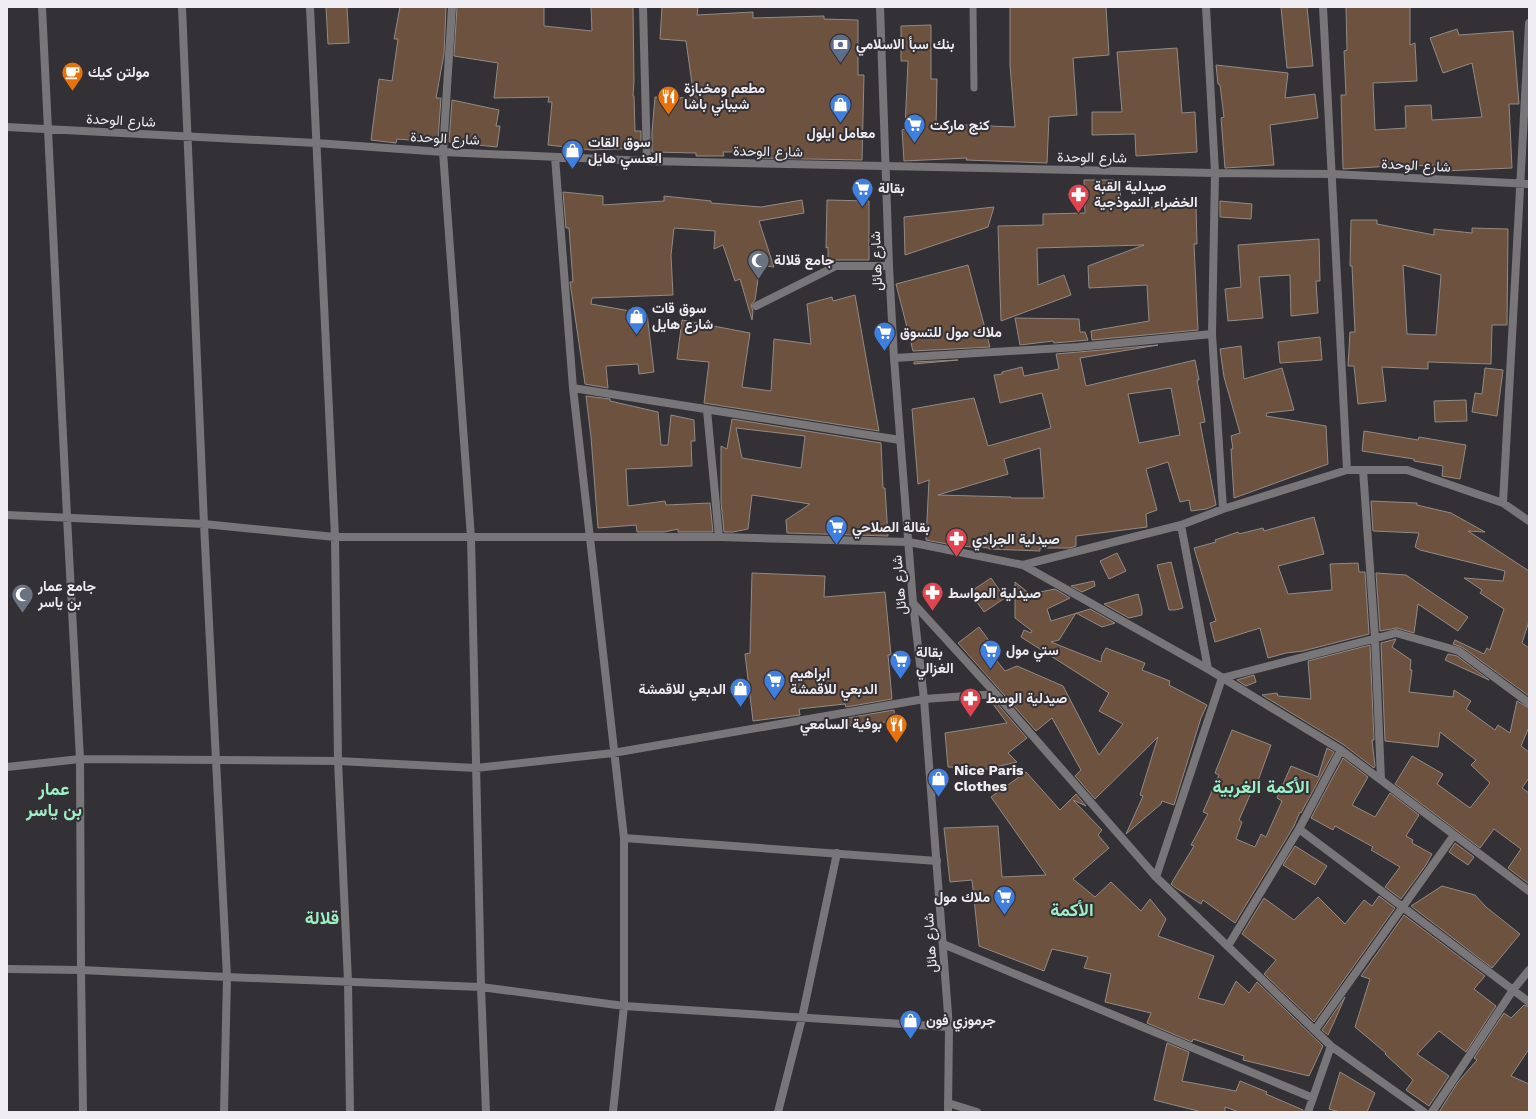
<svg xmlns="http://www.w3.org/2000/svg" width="1536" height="1119" viewBox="0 0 1536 1119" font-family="'Work Sans',Vazirmatn,sans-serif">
<rect width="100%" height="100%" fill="#333036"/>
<!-- building -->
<path fill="#6d5240" stroke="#928a85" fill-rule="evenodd" d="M326,7h21l2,36 -21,1z
M400,7h46l-2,47 -8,44h5l-3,42h-3v2l-38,-3 -1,4 -25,-3 8,-61 13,2 6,-42h-4z
M457,7h87v19l48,5 -1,-24h42l1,74 -1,15h1l1,35h6v17l-50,2 -43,-5 4,-43h-4l1,-5 -55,1 4,-35 -44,-7z
M662,7h36l-1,8 56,-3v6l71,-2v3l34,1v55h6l-2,85 -106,-2v-6h-33l1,4h-28v-3l-44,-1v-20l3,-35 39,1 -8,-57 -26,-2z
M1010,7h96l3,48 -36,3 4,57 -28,2 -2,46 -81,-3 1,-2 -63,3 -2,-31 3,-1 3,-68h-7v-35l30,-1v54h6l-1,48 28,-2 51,2 -5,-62z
M1281,7h26l6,59 -26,2z
M1346,7h64v38l5,-2 2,38 -44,2 2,47 31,-2 -1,-22 26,-1 1,15 50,-3 -10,-54 -29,10 -13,-35 27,-9 2,6 54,-4 6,73h-10l3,64 -68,3v-6l-37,1v-1l-64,4 -2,-74h5l-2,-44 3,-1z
M1177,48l5,65 13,-1 2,40 -61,4 -1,-22 -43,1v-23h30l-5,-60z
M1216,65l72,8 -3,25 30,-4 3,24 -48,7 4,40 -49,3 -4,-50 3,-1 -4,-32 -2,-1z
M452,100l47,10 -3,16h4l-3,21 -48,-5z
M1084,180h36l1,28 75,-2 1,38h-3l4,86 -106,10 -1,-9 58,-10 -2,-36 -58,3 -1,-22 56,-21 -107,3 1,37 26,-10 7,20 -70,26 -3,-95 45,-1v-11l42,-1z
M563,192l40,4v9l61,-4v-5l47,5v2l50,4 41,-7 2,13 -45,8 15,46 -14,-2 -5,35 -4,5 2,6 -1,9 -12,-41 -5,2 -12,-36 -9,4 1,-18 -41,-3 -3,27 2,40 -81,3 -1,6 56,10 7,58 -15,2 -1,-10 -32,2 2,22 -23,-4 -14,-95 -1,-7h3l-4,-54h-3z
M827,200l42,1v59h-33l-8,4v-17l-2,1z
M1220,201l32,3 -1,15 -31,-2z
M994,207l-6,20 -83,28 -1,-38z
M1351,220h26v4l57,11v-6l38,4v-5l36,1 -1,96h-15l-1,39 -63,-2v7l-46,-2 4,34 -28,3 -4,-38h-6l2,-34h5l-3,-66h-2zM1403,265l38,10 -5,60 -29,-1z
M1319,239l1,42h-4l2,32 -27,3 -1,-41 -31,2 4,41 -35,3 -3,-32 16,-2 -3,-42z
M968,265l22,82 -77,4 -17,-67z
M855,295l24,136 -175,-28 5,-41 -32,-3 5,-39 68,13 -8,54 29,4 3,-52 37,5 -4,-40 25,-7 1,4z
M1015,318l64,1 1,13h5l3,8 -34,3 -1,-2 -33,4z
M1320,337l2,23 -42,3 -2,-21z
M1158,345l-78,13 6,28 109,-26 4,20h-2l8,42 -5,1 16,82 -10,4 -15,2 -2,-11 -9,2 -12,-40 -22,7 11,41 -11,4 1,13 -71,9v10l-6,2h-30v3l-51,-2v-1l-32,-2 -31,-6 3,-60 -11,4 -6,-75 62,-11 14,48 63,-18 -9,-35 -42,10 -6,-28 8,-1v-2l20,-5 2,9 35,-7 -3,-15zM1171,388l9,47 -41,8 -11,-49zM1040,448l4,50h-33v-1l-73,-2 70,-21 -4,-15z
M1241,346l3,33 38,-11 12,42 -27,3 -1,3 60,10 2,38 -94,34 -3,-49h2l-2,-13 9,-3 -16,-56 -4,-28z
M958,360l-44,4v-2z
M1485,368l18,2 -6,46 -25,-4 3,-19 7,1z
M586,396l24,3v2l48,11 3,33h7l3,-30 23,5 1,21h-4l1,25 -66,3 2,37 37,-5 1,4 44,-2 3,29h-35v-3l-14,3h-27l-1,-7 -38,3 -7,-91z
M1466,400l1,21 -32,1 -1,-21z
M732,419l149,24 2,45h2l3,48 -101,-3 -1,-13 24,-16 -58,-9 -4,34 -15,3h-9l-3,-30v-56l6,3zM736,428l69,8 -4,32 -59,-10z
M1364,431l54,9 1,-3 47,8 -6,34 -18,-3 1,-10 -29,-5v-2l-52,-8z
M1371,501l46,2v2l34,8 34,19 -17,-1 61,40v50l-7,22 7,5v48l-67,-49 -9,-3 2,-4 29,14 3,-6 3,2 14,-41 -24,-16 2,-3 -18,-12 39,3 2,-10 -85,-21 -5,-3 4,-14 -46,-2z
M1314,517l10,37 -46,12 10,28 44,-4 -2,-26 28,-1 1,9h6l4,62 -66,17 -17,2 -18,5 -8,-30 -45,14 -5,-19 6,-2 -22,-73 22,-6 -1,-2 23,-8 1,2 24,-6 1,3z
M1117,553l9,18 -17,8 -9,-18z
M1171,562l12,46 -8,2h-6l-12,-45z
M752,573l73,3 -1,21 61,-5 6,63h-3l4,44 -46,8 -1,-3 -46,5 1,6 -47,6 -8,-67 5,-1z
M1376,573l30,2 62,42 -10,14 -40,-27 -4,29 -17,-5 -17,3z
M991,578l14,20 -21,14 -14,-20z
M1094,581l1,5 -13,6 -11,-6z
M1015,582l15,12 25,-5 15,9 -23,11 4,12 39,-12 25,14 -13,4 -26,-14 -17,27 -8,2 50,20 1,-7 4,-7 39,15 -3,7 28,11 -1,4 38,20 -6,13 -27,87 -12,-4 -1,3 -35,30 17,-38 -3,-1 18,-58 -63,62 -20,-23 6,-6 -29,-52 -16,13 -78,-88 21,-16 14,19 -5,4 17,21 12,-5 46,20 36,69 24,-31 -24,-13 10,-18 -88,-56 3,-7 7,3 1,-2 -17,-13z
M1138,594l4,15v6l-13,3 -25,-14z
M1396,639l-4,8 19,13 -1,10h2l-3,22 44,5 1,-7 17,11 -5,8 29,21 3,-5 12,8 7,-32 12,7v19l-8,19 8,6v26l-7,10 7,5v91l-21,-16 13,-19 -27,-20 -14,19 -85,-64 17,-28 31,18 -6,10 33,24 20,-25 -19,-18 5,-5 -36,-28 -2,15 -53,-6 -4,-98z
M1370,645l4,95h-2l3,26 -1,2 -30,-23 -82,-50 15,-2 1,3 33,3 -3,-38z
M1448,654l9,2 32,24 -44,-20z
M1254,675l2,7 -10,4 -9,-6z
M990,700h4l33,38 -19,15 9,9 -30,7 -39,-2 -3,-34 62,-10z
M894,710l1,11 -48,5v-8z
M1232,730l39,15 -16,44 -2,-1 -14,32 3,2 -6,17 19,8 6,-13 5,3 16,-36 -5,-3 14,-32 27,11 9,-29 7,4 -33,61 -1,-1 -6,14 -59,97 -32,-23 -2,4 -25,-16 -5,-4 23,-38 -3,-1 17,-31 -5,-2 16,-37 -4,-2z
M1343,758l25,19 -16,28 23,12 15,-24 29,22 -13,21 7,4 -1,3 20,11 -6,11 -25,34 -16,-12 15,-20 -29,-17 2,-3 -38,-21 -2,4 -22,-12z
M1026,772l34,38 16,-16 10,12 -13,-6 29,30 -4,5 11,13 -36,31 22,18 16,-15 30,29 9,-12 16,20 -8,17 56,20 -16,42 26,7 12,-24 13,12 8,-11 66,64 -14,30 -66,-16 1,-4 -51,-17 -1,3 -45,-19 4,-10 -46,-11 6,-28 -27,-6 4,-11 -36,-8 -8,22 -65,-25 -7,-66 -22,2 -6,-54 54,-2 4,51 44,-2 -55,-78z
M1455,843l19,14 -6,8 -19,-13z
M1295,846l32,20 -12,19 -32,-20z
M1442,886l33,9 11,12 34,27 -28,34 -81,-62z
M1379,896l16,12 -81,114 -50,-48 12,-14 -34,-26 22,-36 30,22 24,-23 27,27 19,-24 8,6z
M1404,915l81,61 -11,13 22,17 -30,46 -27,-21 -22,23 32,22 -20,30 -23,-16 7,-10 -28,-26 1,-1 -31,-26 15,-48 -9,-3z
M1345,997l-11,25 -6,13 -6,-5z
M1524,1005l5,2v42l-18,27 18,8v28h-90l19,-30 19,-22 -3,-2 30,-45 7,5z
M1167,1043l22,9 -7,29 54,10 4,-10 27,11 -1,2 37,16v2h-64l-14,-5v5h-23l-48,-12z
M1340,1072l35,21 -8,19h-27l-11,-3z"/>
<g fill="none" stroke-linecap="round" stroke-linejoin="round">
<!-- service -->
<path stroke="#787679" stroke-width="7" d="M973,7l1,81"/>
<!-- minor -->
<path stroke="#787679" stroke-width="8" d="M42,7l25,510 13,242 1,211 2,142
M182,7l22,517 23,453 -3,135
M310,7l25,530 3,224 10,220 2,131
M452,7l-9,145 28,385 10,450 5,125
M643,7l4,154
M1206,7l9,166 -3,161 11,175
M1323,7l24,463
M7,127l309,16 127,9 204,9 568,12 117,1 197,10
M555,157l18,231 51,450v168l-11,106
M756,306l80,-40h53
M894,358l184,-11 134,-13
M573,388l327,52
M707,410l12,127
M1363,470l12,168 6,142
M1503,503l26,-480
M7,515l197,9 131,13h384l190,5 114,23 185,104 133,81 188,141
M1181,525l27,144
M1023,565l158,-40 42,-16 124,-39h60l96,33 26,18
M913,603l83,91
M7,767l73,-8 258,2 138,7 137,-15 311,-54 72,-5 160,183 175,169 93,66
M1299,829l230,173
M624,838l313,23
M1156,877l66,-199 174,-45 63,18 70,52
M943,944l370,154
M1228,946l71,-117 42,-79
M7,969l74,1 146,7 254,10 143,19 325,21
M1315,1030l139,-195
M948,1103l29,9
M778,1112l24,-94 35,-165
M1308,1112l23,-66
M1432,1112l81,-122 16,-20"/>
<!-- tertiary -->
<path stroke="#787679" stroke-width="8" d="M880,7l9,259 5,92 19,245 11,96 25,328 -1,85"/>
</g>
<!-- icons -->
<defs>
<symbol id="bank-pin" viewBox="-11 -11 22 30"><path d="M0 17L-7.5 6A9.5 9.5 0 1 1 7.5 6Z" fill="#5c6f8a" stroke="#333036"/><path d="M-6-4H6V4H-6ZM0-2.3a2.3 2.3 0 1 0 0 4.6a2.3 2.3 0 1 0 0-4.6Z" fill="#fff"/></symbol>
<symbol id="cafe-pin" viewBox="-11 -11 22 30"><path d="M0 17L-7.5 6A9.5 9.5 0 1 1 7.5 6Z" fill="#e8710a" stroke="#333036"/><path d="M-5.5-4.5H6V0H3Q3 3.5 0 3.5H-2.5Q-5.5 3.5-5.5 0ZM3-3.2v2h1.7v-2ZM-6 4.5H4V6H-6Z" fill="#fff"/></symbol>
<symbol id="restaurant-pin" viewBox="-11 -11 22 30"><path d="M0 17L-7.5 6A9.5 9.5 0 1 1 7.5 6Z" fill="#e8710a" stroke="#333036"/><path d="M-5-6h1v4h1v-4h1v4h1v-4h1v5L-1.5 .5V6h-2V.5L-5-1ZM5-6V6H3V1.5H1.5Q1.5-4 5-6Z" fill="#fff"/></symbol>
<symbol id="shop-pin" viewBox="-11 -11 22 30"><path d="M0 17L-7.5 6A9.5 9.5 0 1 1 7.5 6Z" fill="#3f7fe0" stroke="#333036"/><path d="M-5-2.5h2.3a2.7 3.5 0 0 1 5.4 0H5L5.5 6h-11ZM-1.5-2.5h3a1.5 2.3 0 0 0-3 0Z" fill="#fff"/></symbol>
<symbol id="supermarket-pin" viewBox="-11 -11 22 30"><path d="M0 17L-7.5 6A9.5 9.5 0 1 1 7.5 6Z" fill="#3f7fe0" stroke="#333036"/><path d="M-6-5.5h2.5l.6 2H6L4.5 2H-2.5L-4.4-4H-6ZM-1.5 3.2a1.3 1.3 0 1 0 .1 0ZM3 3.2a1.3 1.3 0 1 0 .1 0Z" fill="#fff"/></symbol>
<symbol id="pharmacy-pin" viewBox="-11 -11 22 30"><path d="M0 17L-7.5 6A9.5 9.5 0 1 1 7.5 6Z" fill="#e0444e" stroke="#333036"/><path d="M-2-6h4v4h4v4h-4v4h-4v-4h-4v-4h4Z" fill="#fff"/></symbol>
<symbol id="mosque-pin" viewBox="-11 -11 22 30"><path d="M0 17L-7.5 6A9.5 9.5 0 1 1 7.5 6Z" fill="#6b7280" stroke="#333036"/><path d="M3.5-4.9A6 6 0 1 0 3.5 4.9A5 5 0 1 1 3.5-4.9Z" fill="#fff"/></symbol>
</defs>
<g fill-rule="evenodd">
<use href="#bank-pin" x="828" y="32" width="25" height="34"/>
<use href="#cafe-pin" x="60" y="60" width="25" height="34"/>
<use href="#restaurant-pin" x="656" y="84" width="25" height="34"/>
<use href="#shop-pin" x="828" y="92" width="25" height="34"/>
<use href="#supermarket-pin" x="902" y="112" width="25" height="34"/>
<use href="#shop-pin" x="560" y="138" width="25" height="34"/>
<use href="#supermarket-pin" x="850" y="176" width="25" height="34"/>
<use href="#pharmacy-pin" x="1066" y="182" width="25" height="34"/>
<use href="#mosque-pin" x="746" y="248" width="25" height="34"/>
<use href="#shop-pin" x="624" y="304" width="25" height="34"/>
<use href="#supermarket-pin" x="872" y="320" width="25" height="34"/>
<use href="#supermarket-pin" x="824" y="514" width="25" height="34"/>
<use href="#pharmacy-pin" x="944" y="526" width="25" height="34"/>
<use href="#pharmacy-pin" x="920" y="580" width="25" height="34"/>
<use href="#mosque-pin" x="10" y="582" width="25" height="34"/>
<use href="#supermarket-pin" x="978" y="638" width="25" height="34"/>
<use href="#supermarket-pin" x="888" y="648" width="25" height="34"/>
<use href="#supermarket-pin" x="762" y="668" width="25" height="34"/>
<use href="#shop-pin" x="728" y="676" width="25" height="34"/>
<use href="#pharmacy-pin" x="958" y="686" width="25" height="34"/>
<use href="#restaurant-pin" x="884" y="712" width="25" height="34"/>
<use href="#shop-pin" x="926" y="766" width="25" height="34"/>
<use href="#supermarket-pin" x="992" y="884" width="25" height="34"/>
<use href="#shop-pin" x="898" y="1008" width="25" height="34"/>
</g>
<g text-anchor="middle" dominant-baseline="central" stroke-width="4" stroke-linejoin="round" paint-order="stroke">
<!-- poi labels -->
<g font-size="14" font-weight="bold" fill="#f0eef2" stroke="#333036" text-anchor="start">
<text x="856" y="44">بنك سبأ الاسلامي</text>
<text x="88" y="72">مولتن كيك</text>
<text x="684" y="88">مطعم ومخبازة<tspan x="684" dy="16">شيباني باشا</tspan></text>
<text x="930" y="125">كنج ماركت</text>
<text x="841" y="133" text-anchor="middle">معامل ايلول</text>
<text x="588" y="142">سوق القات<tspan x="588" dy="16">العنسي هايل</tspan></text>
<text x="1094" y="186">صيدلية القبة<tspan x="1094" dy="16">الخضراء النموذجية</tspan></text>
<text x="878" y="188">بقالة</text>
<text x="774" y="260">جامع قلالة</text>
<text x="652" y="308">سوق قات<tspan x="652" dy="16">شارع هايل</tspan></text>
<text x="900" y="332">ملاك مول للتسوق</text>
<text x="852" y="527">بقالة الصلاحي</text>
<text x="972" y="539">صيدلية الجرادي</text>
<text x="38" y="586">جامع عمار<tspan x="38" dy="16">بن ياسر</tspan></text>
<text x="948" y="593">صيدلية المواسط</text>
<text x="1006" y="650">ستي مول</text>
<text x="916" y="652">بقالة<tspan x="916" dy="16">الغزالي</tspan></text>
<text x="790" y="673">ابراهيم<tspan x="790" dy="16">الدبعي للاقمشة</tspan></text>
<text x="726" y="689" text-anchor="end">الدبعي للاقمشة</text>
<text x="986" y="698">صيدلية الوسط</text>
<text x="882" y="724" text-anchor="end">بوفية السامعي</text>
<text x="954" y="770">Nice Paris<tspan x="954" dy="16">Clothes</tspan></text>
<text x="990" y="897" text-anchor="end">ملاك مول</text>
<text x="926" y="1020">جرموزي فون</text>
</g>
<!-- street labels -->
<g font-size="14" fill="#f0eef2" stroke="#333036">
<text transform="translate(121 120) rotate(3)">شارع الوحدة</text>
<text transform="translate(445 138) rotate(3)">شارع الوحدة</text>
<text transform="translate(768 151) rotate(1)">شارع الوحدة</text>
<text transform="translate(1092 157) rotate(1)">شارع الوحدة</text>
<text transform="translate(1416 165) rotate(3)">شارع الوحدة</text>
<text transform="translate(876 261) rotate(-92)">شارع هائل</text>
<text transform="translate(899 585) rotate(-95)">شارع هائل</text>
<text transform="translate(930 943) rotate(-94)">شارع هائل</text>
</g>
<!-- district labels -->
<g font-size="18" font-weight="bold" fill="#9defc4" stroke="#333036">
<text x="1261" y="786">الأكمة الغربية</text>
<text x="54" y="788">عمار<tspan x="54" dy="21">بن ياسر</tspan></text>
<text x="1072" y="909">الأكمة</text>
<text x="322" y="917">قلالة</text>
</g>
</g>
<!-- border -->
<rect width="1536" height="1119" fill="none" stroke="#f0eef2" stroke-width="16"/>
</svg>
